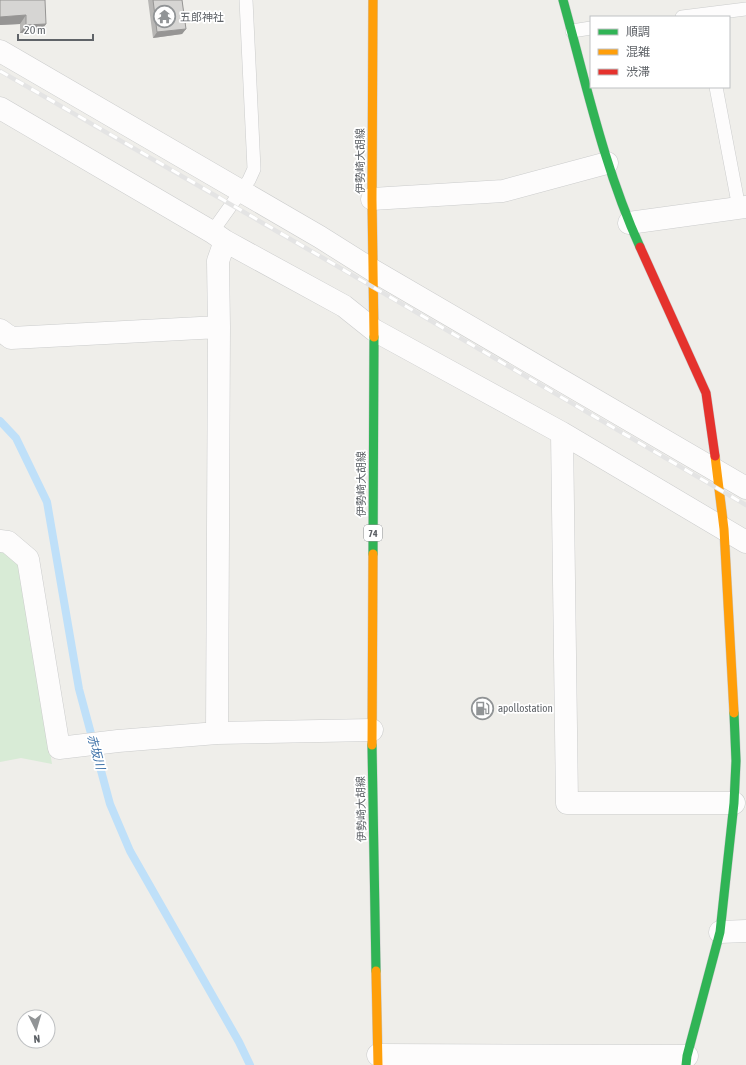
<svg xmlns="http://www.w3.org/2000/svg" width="746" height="1065" viewBox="0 0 746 1065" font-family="'Asap Condensed','Noto Sans JP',sans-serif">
<rect width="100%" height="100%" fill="#efeeea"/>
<!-- green -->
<path fill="#d8ebd6" d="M0,549l19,16 33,199 -31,-6 -21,4z"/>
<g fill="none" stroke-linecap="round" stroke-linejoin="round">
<!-- stream -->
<path stroke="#bfe0f9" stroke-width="8" d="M0,421l16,17 31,64 32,187 31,115 20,47 109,191 11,23"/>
<defs>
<path id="lane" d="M682,17l64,-8
M572,31l19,-3
M716,87l23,121
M212,232l37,-52 5,-11 -8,-169"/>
<path id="street" d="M0,51l320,186 54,34 372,217
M0,108l212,124 13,9 119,65 30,24 188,103 184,109
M372,199l131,-8 104,-28
M629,223l117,-16
M0,330l11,8 208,-11
M562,433l5,370h167
M0,541l8,1 20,17 31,189 59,-7 99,-8 155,-3
M217,733l2,-406 -1,-66 7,-20
M720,932l26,-1
M378,1055l309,1"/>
<path id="fast" d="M563,0c23,83 41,168 77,247
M373,554l1,-217
M372,745l4,226
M686,1065l1,-9 33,-124 14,-129 2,-42 -2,-48"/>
<path id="slow" d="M373,0l-1,199 2,138
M715,456l9,73 10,184
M372,745l1,-191
M376,971l2,94"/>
<path id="jam" d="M640,247l66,146 9,63"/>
</defs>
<!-- lane casing -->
<use href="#lane" stroke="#cbcccc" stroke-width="14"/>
<!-- street casing -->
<use href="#street" stroke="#cbcccc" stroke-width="23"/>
<!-- fast casing -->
<use href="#fast" stroke="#cacacb" stroke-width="10"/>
<!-- slow casing -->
<use href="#slow" stroke="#cacacb" stroke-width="10"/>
<!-- jam casing -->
<use href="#jam" stroke="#cacacb" stroke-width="10"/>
<!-- lane -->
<use href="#lane" stroke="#fdfcfc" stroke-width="13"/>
<!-- street -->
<use href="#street" stroke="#fdfcfc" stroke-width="22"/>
<!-- fast -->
<use href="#fast" stroke="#30b455" stroke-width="9"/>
<!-- slow -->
<use href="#slow" stroke="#ff9f0a" stroke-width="9"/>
<!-- jam -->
<use href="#jam" stroke="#e5322d" stroke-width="9"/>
<defs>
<path id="rail" d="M0,71c250,143 497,289 746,434"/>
</defs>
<!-- rail casing -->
<use href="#rail" stroke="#e4e4e4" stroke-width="4.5"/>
<!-- rail -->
<use href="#rail" stroke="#fff" stroke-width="3" stroke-dasharray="9" stroke-linecap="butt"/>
</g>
<!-- wall -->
<path fill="#b8b7b5" d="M0,0l46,24 -6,8 -20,1v-9l-20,1z
M148,0h34l4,29 -4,5 -29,4z"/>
<!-- shaded-wall -->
<path fill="#969594" d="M26,15l-6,9 -20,1v-8z
M46,24l-6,8 -20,1 6,-8z
M186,29l-4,5 -29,4 4,-6z"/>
<!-- building -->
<path fill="#d6d5d3" stroke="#969594" d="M0,0h45l1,24 -20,1v-10l-26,2z
M153,0h29l4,29 -29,3z"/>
<!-- icons -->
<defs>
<symbol id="temple-ring" viewBox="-11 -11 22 22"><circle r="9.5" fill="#fff" stroke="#919496" stroke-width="1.5"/><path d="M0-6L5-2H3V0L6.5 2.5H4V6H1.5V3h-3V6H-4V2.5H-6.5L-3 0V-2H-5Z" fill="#919496"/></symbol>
<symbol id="fuel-ring" viewBox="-11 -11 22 22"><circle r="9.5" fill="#fff" stroke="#919496" stroke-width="1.5"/><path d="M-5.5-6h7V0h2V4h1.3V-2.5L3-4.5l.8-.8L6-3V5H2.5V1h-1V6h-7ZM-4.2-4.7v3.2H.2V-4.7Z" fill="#919496"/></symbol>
</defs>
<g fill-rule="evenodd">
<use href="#temple-ring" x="152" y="4" width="25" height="25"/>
<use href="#fuel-ring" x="470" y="696" width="25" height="25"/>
</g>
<g text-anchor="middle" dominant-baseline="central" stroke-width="3.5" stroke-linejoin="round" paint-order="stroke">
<!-- shield labels -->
<rect fill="#fff" stroke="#8f9295" stroke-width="1" x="364" y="525" width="18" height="16" rx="3"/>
<g font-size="10" font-weight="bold" fill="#5f6368">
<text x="373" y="533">74</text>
</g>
<!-- poi labels -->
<g font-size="11" fill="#5f6368" stroke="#fff" text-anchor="start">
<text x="180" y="17">五郎神社</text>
<text x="498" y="708">apollostation</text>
</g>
<!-- street labels -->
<g font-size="11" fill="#5f6368" stroke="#fff">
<text transform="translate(360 161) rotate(-90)">伊勢崎大胡線</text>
<text transform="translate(361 484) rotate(-90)">伊勢崎大胡線</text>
<text transform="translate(361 809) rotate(-91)">伊勢崎大胡線</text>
</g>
<!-- water labels -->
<g font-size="12" font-style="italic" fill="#4174aa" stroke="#fff">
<text transform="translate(96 752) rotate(75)">赤坂川</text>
</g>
</g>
<!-- legend -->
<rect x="590" y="16" width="140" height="72" fill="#ffffff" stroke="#bfc1c3"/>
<rect x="598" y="29" width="20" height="6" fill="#30b455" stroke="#bfc1c3"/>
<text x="626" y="36" font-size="12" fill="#5f6368">順調</text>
<rect x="598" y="49" width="20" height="6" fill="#ff9f0a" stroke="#bfc1c3"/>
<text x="626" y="56" font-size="12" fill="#5f6368">混雑</text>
<rect x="598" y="69" width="20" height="6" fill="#e5322d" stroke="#bfc1c3"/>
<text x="626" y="76" font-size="12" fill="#5f6368">渋滞</text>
<!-- north arrow -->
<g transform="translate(36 1029) rotate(175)"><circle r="19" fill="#ffffff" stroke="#bfc1c3"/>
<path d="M0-3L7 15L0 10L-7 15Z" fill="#919496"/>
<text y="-6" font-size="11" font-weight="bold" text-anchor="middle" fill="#5f6368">N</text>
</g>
<!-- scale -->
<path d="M18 34v6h75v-6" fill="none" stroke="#5f6368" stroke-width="2"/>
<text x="24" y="34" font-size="12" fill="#5f6368" stroke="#ffffff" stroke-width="3" paint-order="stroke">20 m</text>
</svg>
